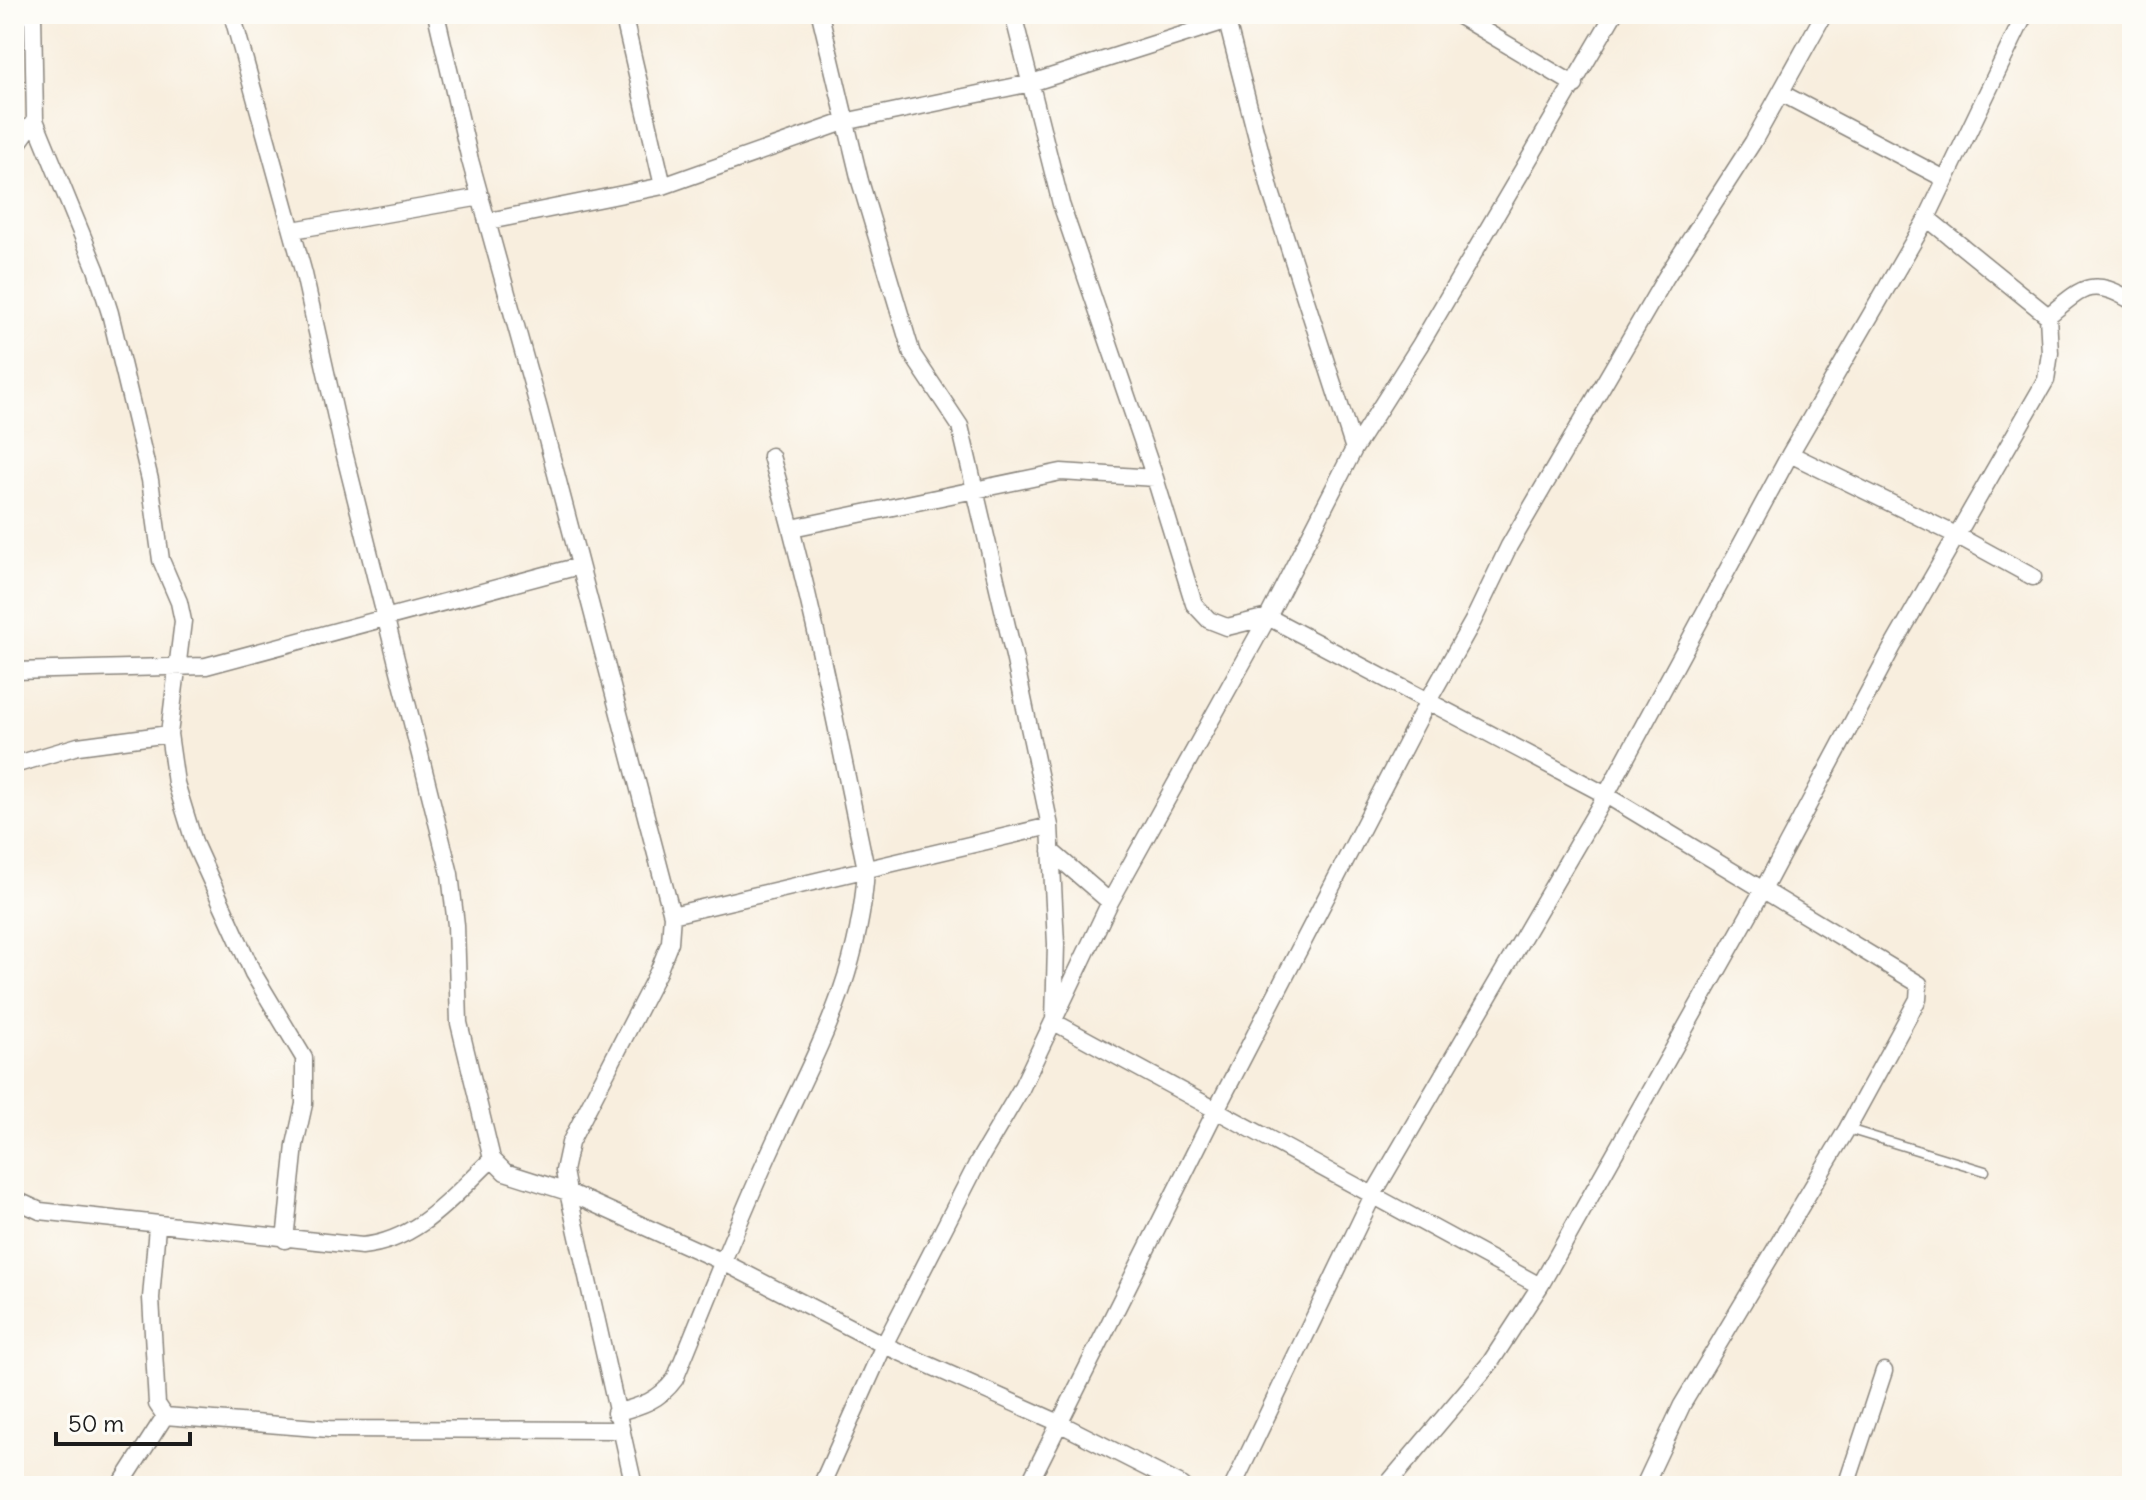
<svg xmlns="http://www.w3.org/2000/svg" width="2146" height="1500" viewBox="0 0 2146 1500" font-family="Delius,sans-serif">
<rect width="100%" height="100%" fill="#fdfcf7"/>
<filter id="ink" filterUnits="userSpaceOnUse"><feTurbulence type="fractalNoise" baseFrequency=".0125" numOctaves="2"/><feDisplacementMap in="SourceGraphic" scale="16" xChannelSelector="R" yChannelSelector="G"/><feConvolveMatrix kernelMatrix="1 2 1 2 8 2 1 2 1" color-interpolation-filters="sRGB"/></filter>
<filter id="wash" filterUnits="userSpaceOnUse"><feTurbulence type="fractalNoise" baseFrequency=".006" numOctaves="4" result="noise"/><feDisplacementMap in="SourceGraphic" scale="32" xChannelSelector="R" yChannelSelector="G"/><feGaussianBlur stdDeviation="1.8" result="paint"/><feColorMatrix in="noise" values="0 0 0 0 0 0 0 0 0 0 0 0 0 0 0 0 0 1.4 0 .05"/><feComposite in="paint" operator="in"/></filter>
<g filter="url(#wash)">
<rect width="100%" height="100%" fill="#f8eede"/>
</g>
<g filter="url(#ink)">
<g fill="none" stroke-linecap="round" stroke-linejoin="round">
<defs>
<path id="lane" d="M1848,1129l137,42"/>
<path id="street" d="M33,14l2,106 61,149 14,44 40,167 11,80 18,42 4,19 -14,113 7,49 19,62 58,128 51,85v46l-9,41 -10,95
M232,14l72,260 38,170 108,430 6,51 3,98 33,136 13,13 63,20 155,70 161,83 173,77 126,64
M436,14l34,146 69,249 133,506 -2,27 -12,30 -88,171 -6,28 4,21 66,294
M623,14l40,172
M820,14l40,167 52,173 48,72 54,230 36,170 6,118 -2,78 486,264
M1013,14l48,190 94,274 39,126 15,16 18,7 41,-10 338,178 313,189 -1,15 -71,130 -165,276 -38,81
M1225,14l46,178 83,257
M1456,14l119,71
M1781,93l164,86
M14,149l21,-29
M489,221l174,-35 181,-64 187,-39 195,-62
M293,230l188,-33
M2048,316c34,-28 43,-40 84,-15
M1790,454l168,82 75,41
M792,528l269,-56 94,6
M14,671l192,-5 373,-100
M14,765l64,-19 91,-12
M1051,851l59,51
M672,915l378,-89
M14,1199l26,12 322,35c56,-5 91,-50 130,-87
M157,1227l-6,71 6,106 8,12 164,13 290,1
M615,1413c26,-7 44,-12 60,-34 34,-83 66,-166 104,-247 42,-90 81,-160 87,-263 -29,-138 -55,-277 -95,-413
M120,1486l45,-70
M821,1486l63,-141 95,-185 42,-71 89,-187 158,-285 86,-168 66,-104 194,-331
M1028,1486l189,-378 211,-407 45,-80 36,-75 157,-269 87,-135 71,-128
M1233,1486l141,-293 232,-398 184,-341 137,-236 98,-204
M1386,1486l104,-123 50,-77 224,-398 129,-242 153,-266 4,-27 -2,-37 -121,-98
M1846,1486l38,-115"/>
</defs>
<!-- lane casing -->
<use href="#lane" stroke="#8a857d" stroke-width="11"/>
<!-- street casing -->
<use href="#street" stroke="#8a857d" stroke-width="19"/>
<!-- lane -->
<use href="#lane" stroke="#fff" stroke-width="8"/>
<!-- street -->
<use href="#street" stroke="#fff" stroke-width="16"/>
</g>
</g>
<!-- margin -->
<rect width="2146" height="1500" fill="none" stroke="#fdfcf7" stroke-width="48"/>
<!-- scale -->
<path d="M56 1432v12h134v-12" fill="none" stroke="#1c1c1c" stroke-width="4"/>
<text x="68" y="1432" font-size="24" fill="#1c1c1c" stroke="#fdfcf7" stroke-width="6" paint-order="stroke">50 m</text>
</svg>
